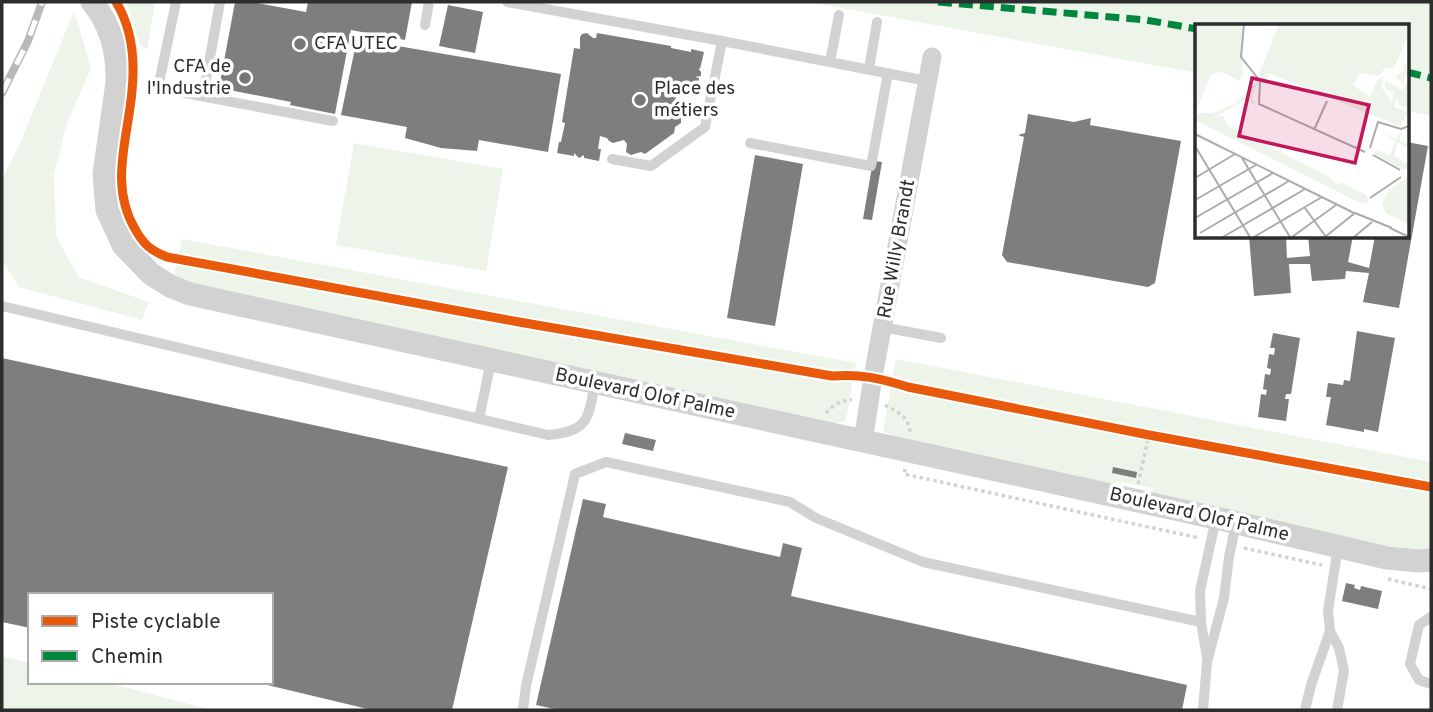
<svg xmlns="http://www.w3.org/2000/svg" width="1433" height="712" viewBox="0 0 1433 712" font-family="Overpass,sans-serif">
<rect width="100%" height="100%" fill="#fff"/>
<!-- green -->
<path fill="#edf5ea" d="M126,2h29l-8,48 -7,-5z
M809,2h622v114l-24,-5v-85h-210v47z
M74,11l17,57 -24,55 -13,52 2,60 22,42 71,25 -7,18 -123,-33 -17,-27v-81l19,-38z
M354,143l149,26 -17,102 -150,-26z
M182,239l674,124 -10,57 -11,4 -642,-140 -19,-7z
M896,359l535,103v88l-46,-4 -233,-51 1,-7 -37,-7 -2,6 -222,-51 -9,-6z
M2,656l28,7v19h75l108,28h-211z"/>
<!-- building -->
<path fill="#7e7e7e" d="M235,2h16l55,10 2,-10h104l-7,38 -54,-10 -16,84 -45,-9 1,-3 -72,-14z
M448,5l35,7 -8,41 -36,-7z
M587,33l6,5h3l1,-5 74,13v2l20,4v-3l13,3 -4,17 -2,-1 3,4v4l-6,1 4,1 -3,15 -10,-2v-2l-12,-3 -1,4 3,8 -4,8v4l1,2 8,5v6l-6,4 -1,6 -29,21 -4,-2 -10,3 -5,-3 1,-8 -3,-4 -11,3 -4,-2 -2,-3 -7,-2 -2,13h3l-2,12 -15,-3v-3l-5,3 -5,-5v3l-17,-3 2,-11h2l4,-19 -3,-1 12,-74 6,1v-12l2,-3z
M357,39l204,35 -13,78 -69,-12 -2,11 -36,-3 -36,-10 2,-11 -66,-12z
M1028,114l46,8 17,-4 -1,7 91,16 -26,142 -7,4 -141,-25 -5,-7 22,-118 -6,-2 7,-2z
M1407,142l21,4 -29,162 -36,-6 6,-29 -23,-2 -1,8 -33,2 -2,-17h-21l2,29 -37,3 -5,-60h37l1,22 23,-2 -2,-20h45l-5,26 21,6 6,-32h32z
M755,155l48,9 -28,162 -48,-8z
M873,161l9,1 -10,58 -9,-1z
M1357,331l38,7 -17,94 -14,-3v3l-38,-7 5,-28h-5l2,-14 15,2 1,-5 6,1z
M1273,333l27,5 -9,56h-5l-1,5h4l-3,22 -28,-4 3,-23 5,1 1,-5 -4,-1 2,-15 5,1 1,-6 -4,-1 2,-14 5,1 1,-7h-5z
M2,358l506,109 -56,243h-80l-113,-27 12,-1v-87h-241v33l-28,-6z
M625,433l31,7 -3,11 -31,-7z
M1113,467l24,5 -1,6 -24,-5z
M583,499l23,5 -3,13 177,40 3,-14 19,5 -11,48 396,89 -5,25h-623l-23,-5z
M1346,583l9,2 -1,3 6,2 1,-4 21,5 -4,18 -36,-8z"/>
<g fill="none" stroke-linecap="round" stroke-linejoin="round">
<!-- path -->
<path stroke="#d2d2d2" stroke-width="3.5" stroke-dasharray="3.5 3.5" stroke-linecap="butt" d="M885,405c12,6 25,13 25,28
M826,413c7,-8 15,-13 26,-13
M905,469l-1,5 295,64
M1138,484l11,-49
M1244,548l78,17
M1388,579l43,10"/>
<!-- service -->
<path stroke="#d2d2d2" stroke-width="10" d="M176,2l-18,86 175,33
M507,2l215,39 205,40
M425,25l4,-23
M830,62l9,-47
M869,69l8,-47
M203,96l17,-94
M750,143l121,23 17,-93
M612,159l39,7 54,-39 17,-86
M2,306l546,129c41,-4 40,-16 47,-52
M882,327l59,11
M479,419l12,-58
M1431,617l-12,8 -9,39 9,16 12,4
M1207,658l-6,-36 -1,-31 16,-73
M523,710l3,-24 49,-212 31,-12 184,40 26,16 107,44 278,60
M1203,710l4,-48 17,-64 5,-41 7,-34
M1305,710l6,-25 19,-54
M1337,710l7,-39 -5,-23 -9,-17 -2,-20 10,-64"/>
<!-- minor -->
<path stroke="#d2d2d2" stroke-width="19" d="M863,441l10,-64 59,-320"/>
<!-- tertiary -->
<path stroke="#d2d2d2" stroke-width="23" d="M92,2c19,23 26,51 25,81l-13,91 3,36 16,35 28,29 19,12 20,8 1026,224 171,40 32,3 12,-1"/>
<defs>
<path id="rail" d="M2,93l26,-52 14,-39"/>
</defs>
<!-- rail casing -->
<use href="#rail" stroke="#b9b9b9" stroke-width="8"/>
<!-- rail -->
<use href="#rail" stroke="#fff" stroke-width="5" stroke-dasharray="16" stroke-linecap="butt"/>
<!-- quiet -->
<path stroke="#00873e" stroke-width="7" stroke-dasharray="14 7" stroke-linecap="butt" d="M938,2l208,18 51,9
M1407,72l24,6"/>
<defs>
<path id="cycleway" d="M116,2c16,26 19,59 16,89 -4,47 -23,94 3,138 9,16 15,21 32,28l352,65 313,54c30,-2 47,2 76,11l241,48 282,52"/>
</defs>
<!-- cycleway casing -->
<use href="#cycleway" stroke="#fff" stroke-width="13"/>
<!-- cycleway -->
<use href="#cycleway" stroke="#e8590c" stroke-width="9"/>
</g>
<!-- markers -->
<g fill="#767676" stroke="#fff" stroke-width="2.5">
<circle cx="300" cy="44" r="7"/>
<circle cx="245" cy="78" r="7"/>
<circle cx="640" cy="100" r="7"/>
</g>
<g text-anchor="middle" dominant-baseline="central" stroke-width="7" stroke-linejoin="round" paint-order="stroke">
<!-- poi labels -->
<g font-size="19" fill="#2d2d2d" stroke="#fff" text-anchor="start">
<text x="314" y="44">CFA UTEC</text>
<text x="231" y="67" text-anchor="end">CFA de<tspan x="231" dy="22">l'Industrie</tspan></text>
<text x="654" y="89">Place des<tspan x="654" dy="22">métiers</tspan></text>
</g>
<!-- street labels -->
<g font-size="19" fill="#2d2d2d" stroke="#fff">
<text transform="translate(897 249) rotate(-80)">Rue Willy Brandt</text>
<text transform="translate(645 394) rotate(12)">Boulevard Olof Palme</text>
<text transform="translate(1199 515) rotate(13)">Boulevard Olof Palme</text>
</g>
</g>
<!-- overview -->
<g transform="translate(1195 24)">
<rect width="214" height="214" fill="#fff"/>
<path d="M0,0h47l1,48 -3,9 -20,-10 -10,5 -14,35zM84,0h129v12l-14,32h-9l-6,8 -20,-3 -6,12 17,12 8,-18 10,-5 -5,3 -1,11 10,14 2,-13 -3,3 -6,-4v-8l17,10 6,-9 -2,-8 -3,12 -8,-9 9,-5 -1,-7 5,1v44l-10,-5 -1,-6 -2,4v5l12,5 -6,15 -132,-54 -6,12 -4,-11zM63,57l-6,18 5,8 -10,-8 -32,18 8,-1 5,10 102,51 7,8 4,-3 25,13 3,7 -7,2 -167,-84v-7h17l23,-9zM180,106l21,9 7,-8 -4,9 9,4v5l-10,-7 -4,14 14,8v5h-9l-25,-15 4,-4 11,5 7,-14zM213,153v47l-22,-11 -4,-10 8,-14z" fill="#edf5ea"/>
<path fill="none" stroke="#ababab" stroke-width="2" d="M49,0l-3,33 19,24 -1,23 106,48M119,106l13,-29M0,110l159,79M0,122l55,91M175,124l8,-26 23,7 8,-3M178,131l27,15M47,134l48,79M0,154l40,-24M175,174l31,-21M0,176l61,-35M110,184l21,29M0,194l78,-45M195,204l19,9M5,209l89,-52M28,213l82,-48M59,213l68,-40M97,213l44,-32M130,213l30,-24 37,15M159,213l18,-15"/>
<path fill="#c2185b" fill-opacity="0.15" stroke="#c2185b" stroke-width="3.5" d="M57,54l117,27 -14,58 -116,-27z"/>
<rect width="214" height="214" fill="none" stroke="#2d2d2d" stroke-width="3.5"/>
</g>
<!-- border -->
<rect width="1433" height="712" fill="none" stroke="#2d2d2d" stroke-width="7"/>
<!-- legend -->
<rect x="28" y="593" width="245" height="91" fill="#ffffff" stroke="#ababab" stroke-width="2"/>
<rect x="42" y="616" width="35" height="10" fill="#e8590c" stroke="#ababab" stroke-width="2"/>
<text x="91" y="628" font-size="21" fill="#2d2d2d">Piste cyclable</text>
<rect x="42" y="651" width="35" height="10" fill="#00873e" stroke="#ababab" stroke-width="2"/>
<text x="91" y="663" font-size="21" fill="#2d2d2d">Chemin</text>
</svg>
